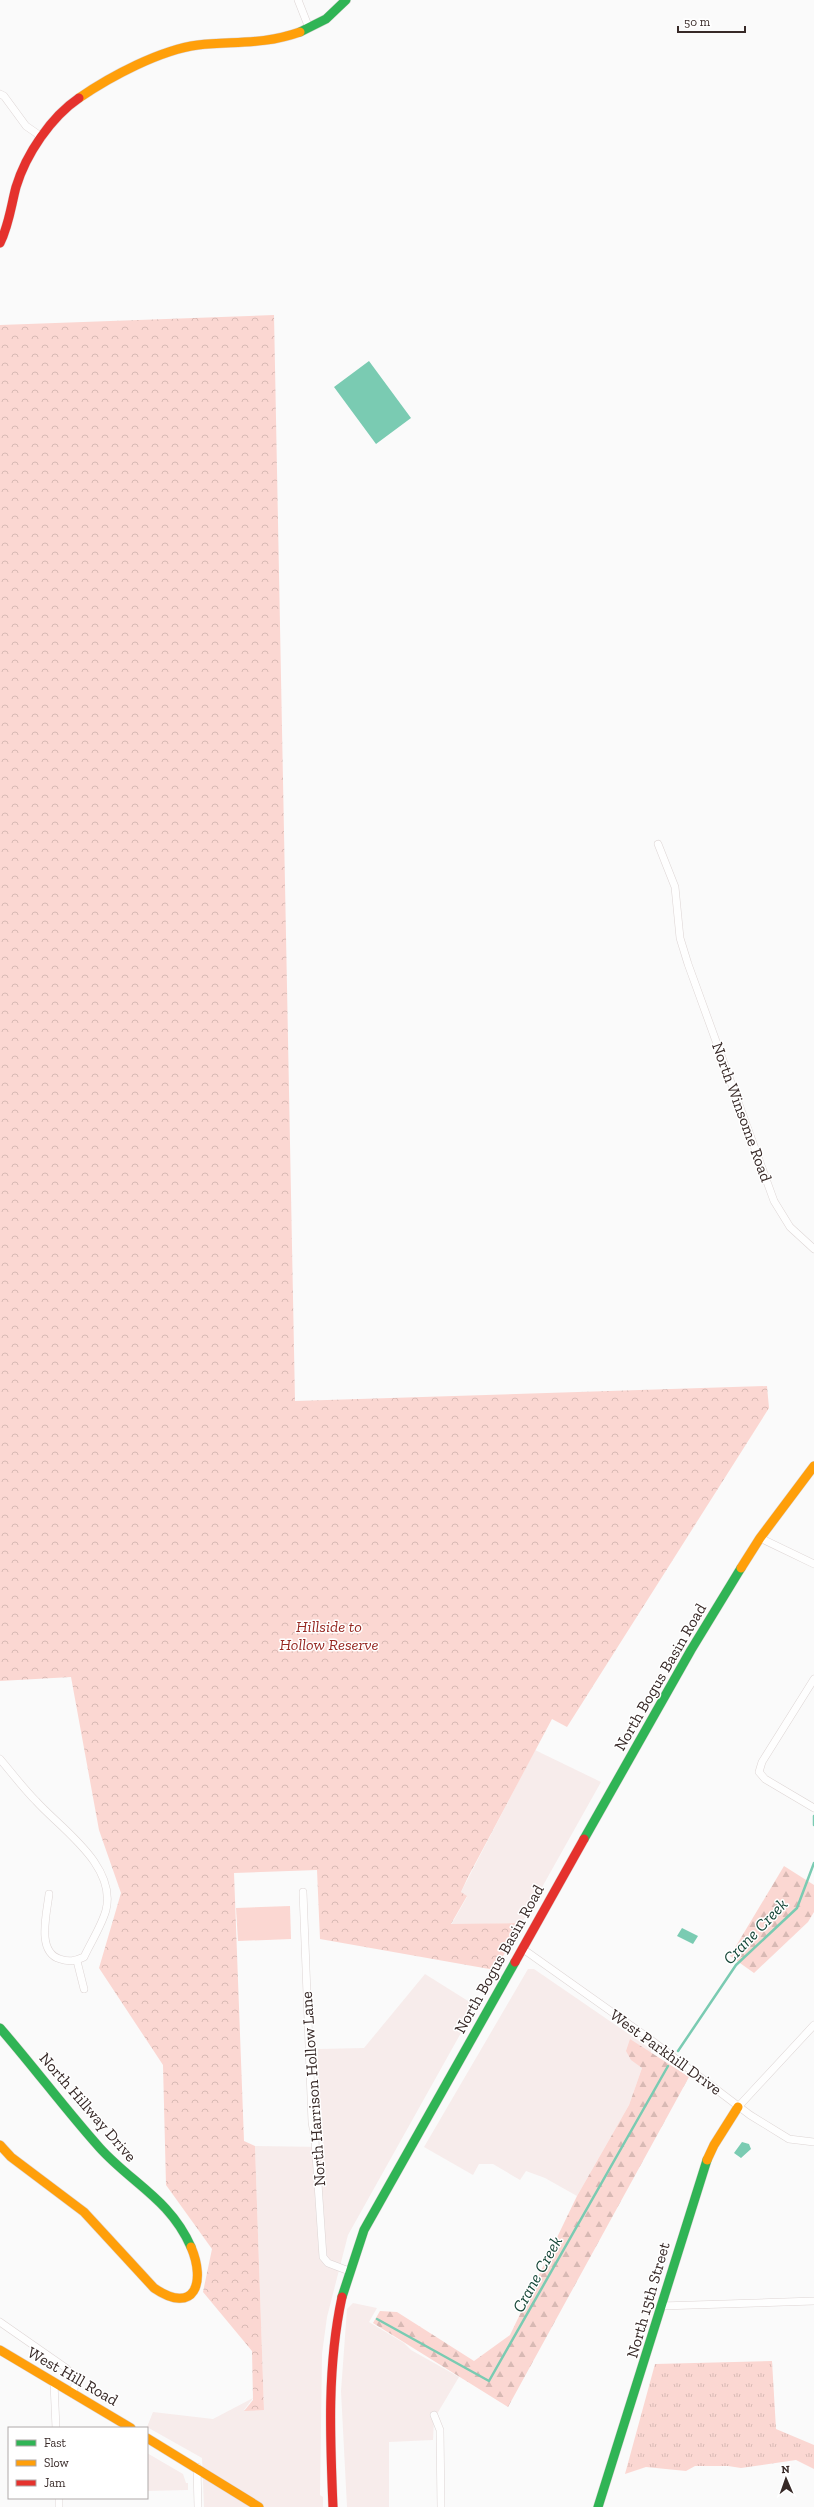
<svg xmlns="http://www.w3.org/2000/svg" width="814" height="2507" viewBox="0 0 814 2507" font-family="'Zilla Slab',serif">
<defs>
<pattern id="grass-tufts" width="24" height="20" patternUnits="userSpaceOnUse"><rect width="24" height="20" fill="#fbd7d2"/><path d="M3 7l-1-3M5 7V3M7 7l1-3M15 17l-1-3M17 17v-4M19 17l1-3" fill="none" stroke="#d8b9b4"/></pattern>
<pattern id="forest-firs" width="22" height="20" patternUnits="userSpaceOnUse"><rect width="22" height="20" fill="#fbd7d2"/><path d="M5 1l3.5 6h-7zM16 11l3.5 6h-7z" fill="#d8b9b4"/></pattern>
<pattern id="park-crowns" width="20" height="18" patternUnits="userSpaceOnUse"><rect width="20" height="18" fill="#fbd7d2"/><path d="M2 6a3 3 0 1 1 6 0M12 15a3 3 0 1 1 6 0" fill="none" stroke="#d8b9b4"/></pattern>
</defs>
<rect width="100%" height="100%" fill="#fafafa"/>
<!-- built -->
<path fill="#f7eceb" d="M535,1750l66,32 -79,141 -71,2 16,-28 -6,-5z
M528,1969h6l118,81 -10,18 -13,37 -52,91 -32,-18 -19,-7 -6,9 -27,-16h-14l-6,11 -49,-28z
M425,1974l51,32 -128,229 -21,82 -5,37 -2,141 3,2v10h-119l-2,-49 -55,-31 6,-15 60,7 40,-21 -9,12h20l-9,-264 69,1 -6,-31v-67l46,-1z
M353,2303l24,5 -8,14 35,21 7,7 48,27 -25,42 -1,21 -44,2v65h-42l-6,-116 6,-82z
M147,2453l36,21 3,9h2v7l-41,1z"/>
<!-- grass -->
<path fill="url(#grass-tufts)" d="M772,2361l4,68 38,16v24l-18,-9 -55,8 -13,-2h-33l-9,5 -40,-4 -21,7 30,-110z"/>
<!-- forest -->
<path fill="url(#forest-firs)" d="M784,1866l30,19v27l-6,10 -54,51 -24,-17z
M630,2039l59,38 -181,330 -135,-84 7,-12 17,1 77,49 36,-26 67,-139 52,-91 13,-37 -11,-8 -5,-9z"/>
<!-- park -->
<path fill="url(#park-crowns)" d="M274,315l21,1086 472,-15 2,22 -202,319 -15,-8 -84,158 -7,15 6,4 -16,28 71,-1 -27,47 -175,-31 -3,-69 -83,3 10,268 11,5 9,264 -20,1 9,-11 -1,-49 -49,-59 9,-43 -46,-64 -3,-120 -64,-97 22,-75 -22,-63 -28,-153 -71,4v-1356z"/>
<!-- garden -->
<path fill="#fbd7d2" d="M290,1906l1,33 -53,2 -2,-33z"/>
<!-- water -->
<path fill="#7acbb2" d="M369,361l42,57 -35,26 -42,-57z
M682,1928l16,8 -5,8 -16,-8z
M742,2142l7,2 2,5 -10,9 -7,-5z"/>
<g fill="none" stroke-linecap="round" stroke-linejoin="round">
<!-- stream -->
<path stroke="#7acbb2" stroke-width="2.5" d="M814,1816v9
M678,2051l58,-86 61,-57 17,-45
M377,2319l112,62 179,-315"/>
<defs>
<path id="street" d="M298,0l11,28
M0,94l4,2 22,30 16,11
M658,844l17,43 5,51 8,26 86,237 16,26 24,22
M760,1538l54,26
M814,1679l-52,83 -3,10 6,7 49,29
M0,1759c12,14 23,29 36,42 24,27 81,64 70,109 -4,15 -15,32 -22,47 -9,4 -15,5 -24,2 -24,-7 -13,-46 -11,-65
M303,1892l9,230 3,18 8,117 5,6 21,8
M523,1949l124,88 103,78 39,24 25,3
M77,1961l7,28
M738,2107l76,-82
M661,2306l153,-5
M0,2322l66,46 10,11 -3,15
M54,2383l2,45
M434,2415l6,15 1,77
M197,2467l1,40
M59,2498v9"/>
<path id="fast" d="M300,32l26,-13 20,-19
M584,1839l107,-189 50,-82
M0,2028c34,39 65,81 99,119 32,36 71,52 92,100
M342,2297l22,-67 151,-268
M598,2507l109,-347"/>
<path id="slow" d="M79,98c32,-22 81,-48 119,-53 37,-4 65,0 102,-13
M741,1568l19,-30 54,-72
M0,2145l11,12 73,55 70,76c41,28 52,-6 37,-41
M707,2160l7,-15 24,-38
M0,2350l131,78
M147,2438l112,69"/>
<path id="jam" d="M0,243c9,-18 11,-37 16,-56 10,-33 35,-70 63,-89
M515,1962l69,-123
M333,2507c-3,-70 -6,-141 9,-210"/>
</defs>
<!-- street casing -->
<use href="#street" stroke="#ddd5d4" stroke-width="8"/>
<!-- fast casing -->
<use href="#fast" stroke="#ddd5d4" stroke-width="10"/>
<!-- slow casing -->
<use href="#slow" stroke="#ddd5d4" stroke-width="10"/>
<!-- jam casing -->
<use href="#jam" stroke="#ddd5d4" stroke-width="10"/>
<!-- street -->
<use href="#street" stroke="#fefefe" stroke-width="7"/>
<!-- fast -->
<use href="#fast" stroke="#30b455" stroke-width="9"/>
<!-- slow -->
<use href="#slow" stroke="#ff9f0a" stroke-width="9"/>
<!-- jam -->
<use href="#jam" stroke="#e5322d" stroke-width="9"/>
</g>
<g text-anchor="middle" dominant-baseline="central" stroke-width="3" stroke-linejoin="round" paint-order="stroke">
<!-- street labels -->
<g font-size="16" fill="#372927" stroke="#fff">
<text transform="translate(742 1112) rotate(70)">North Winsome Road</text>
<text transform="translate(660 1677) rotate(-60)">North Bogus Basin Road</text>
<text transform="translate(499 1959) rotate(-61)">North Bogus Basin Road</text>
<text transform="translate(666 2052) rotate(36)">West Parkhill Drive</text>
<text transform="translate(313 2089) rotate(-94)">North Harrison Hollow Lane</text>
<text transform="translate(88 2107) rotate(49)">North Hillway Drive</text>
<text transform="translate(648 2300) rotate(-74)">North 15th Street</text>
<text transform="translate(73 2376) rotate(30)">West Hill Road</text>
</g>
<!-- park labels -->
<g font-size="16" font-style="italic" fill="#972923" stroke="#fff">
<text x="329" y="1626">Hillside to<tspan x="329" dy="18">Hollow Reserve</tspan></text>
</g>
<!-- water labels -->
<g font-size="17" font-style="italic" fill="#154637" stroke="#fff">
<text transform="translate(755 1931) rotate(-46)">Crane Creek</text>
<text transform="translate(537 2274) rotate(-61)">Crane Creek</text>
</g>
</g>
<!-- legend -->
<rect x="8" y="2427" width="140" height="72" fill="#ffffff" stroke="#afa9a9"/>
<rect x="16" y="2440" width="20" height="6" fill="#30b455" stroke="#afa9a9"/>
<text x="44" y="2447" font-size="12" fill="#372927">Fast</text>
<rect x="16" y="2460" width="20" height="6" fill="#ff9f0a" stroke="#afa9a9"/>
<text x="44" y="2467" font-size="12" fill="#372927">Slow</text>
<rect x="16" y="2480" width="20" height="6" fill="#e5322d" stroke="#afa9a9"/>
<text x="44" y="2487" font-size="12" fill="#372927">Jam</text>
<!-- north arrow -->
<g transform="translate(786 2479) rotate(358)" stroke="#ffffff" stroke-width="3" paint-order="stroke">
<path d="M0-3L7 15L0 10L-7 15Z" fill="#372927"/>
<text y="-6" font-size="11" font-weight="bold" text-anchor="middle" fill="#372927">N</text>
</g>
<!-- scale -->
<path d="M678 26v6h67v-6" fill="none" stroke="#372927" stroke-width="2"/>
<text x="684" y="26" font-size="12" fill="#372927" stroke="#ffffff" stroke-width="3" paint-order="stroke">50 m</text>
</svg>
